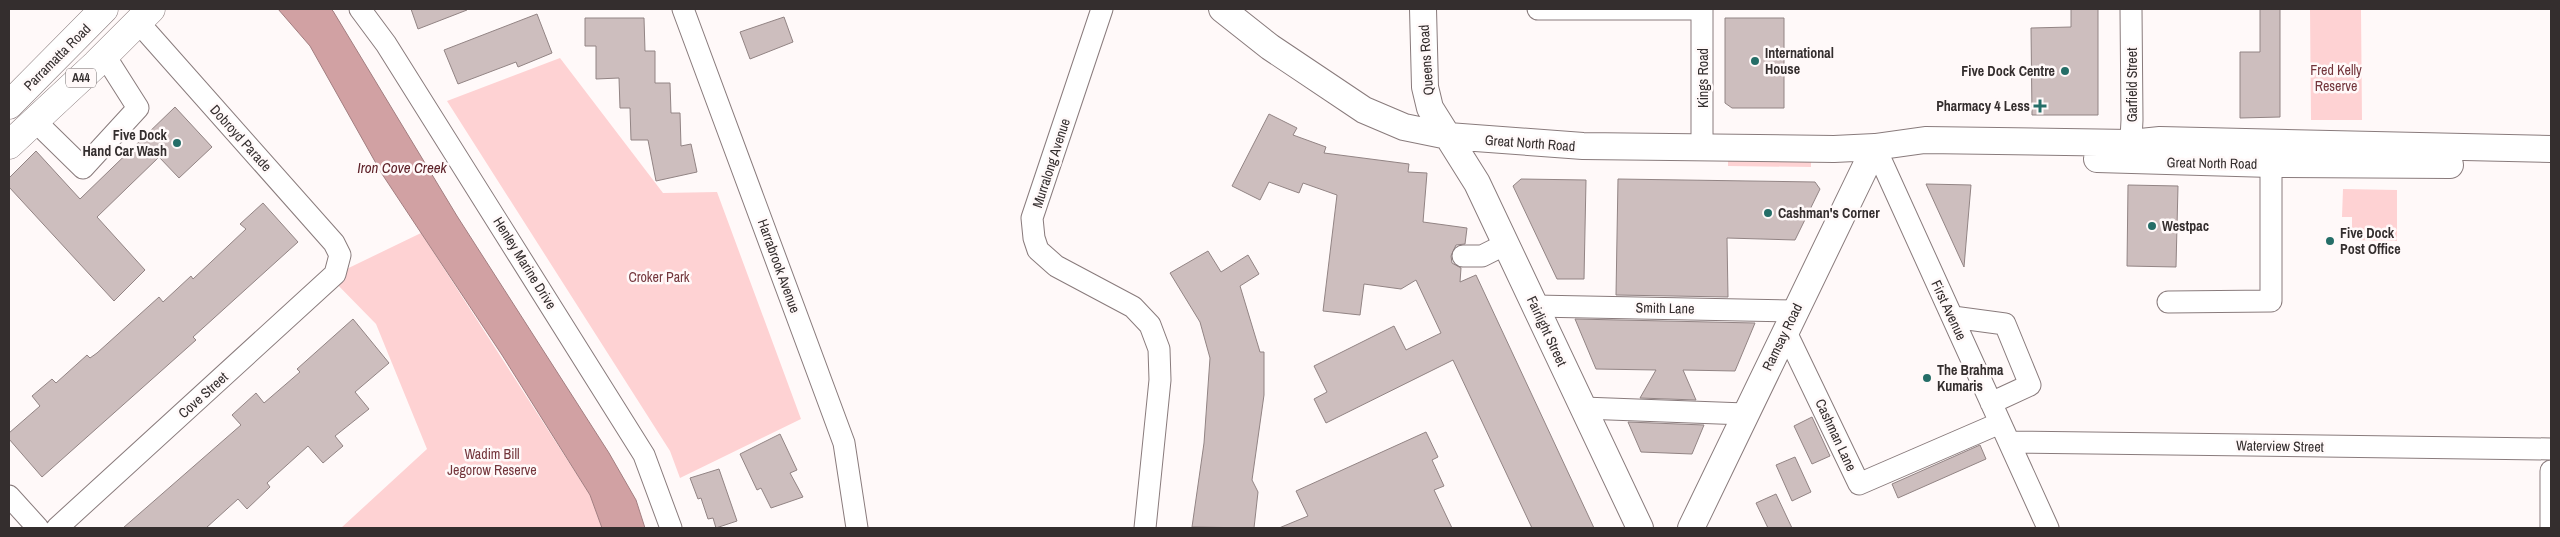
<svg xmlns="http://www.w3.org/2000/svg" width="2560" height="537" viewBox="0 0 2560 537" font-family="'Archivo Narrow',sans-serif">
<rect width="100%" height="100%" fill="#fff9f9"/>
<!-- green -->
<path fill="#fed2d3" d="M2310,9l51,1 1,110h-51z
M560,58l103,135 54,-1 84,227 -121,59 -10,-27 -223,-350z
M1728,161l83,1v5l-83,-1z
M2343,189l54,1v51l-45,-1v-23h-10z
M421,233l169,262 12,33h-261l86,-79 -51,-125 -46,-47z"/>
<!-- water -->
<path fill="#d1a1a3" stroke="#a27e80" d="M278,9h53l2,2 124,205 152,237 27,47 9,28h-43l-12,-33 -88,-140 -120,-181 -72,-128z"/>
<!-- building -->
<path fill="#cdbebe" stroke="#928484" d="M411,9h56v1l-49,19z
M2071,9h27v106h-66l-1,-87 40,-1z
M2260,9h20v108l-40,1v-66h20z
M537,14l15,39 -34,14 -2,-5 -58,22 -14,-34z
M784,17l9,25 -43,17 -10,-27z
M585,18h59l1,33h10v32h15l1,30h9l1,33 10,-2 6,28 -41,9 -8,-41h-17l-1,-32h-10l-1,-30 -23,1v-33h-11z
M1725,18h59v90h-52l-7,-5z
M175,107l37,40 -33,31 -20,-21 -62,60 48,53 -31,31 -105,-114v-9l27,-27 44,48z
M1269,114l28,14 -4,7 33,12 -2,6 85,11 -1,8 19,1 -4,49 44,6 -2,16 -9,1 -5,11 1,7 9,5 -1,14 16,-7 118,253h-62l-79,-168 -127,63 -12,-24 13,-7 -13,-26 80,-40 12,24 35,-17 -25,-53 -15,9 -37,-5 -4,31 -37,-4 14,-116 -34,-12 -4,10 -30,-11 -9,18 -28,-14z
M1521,179l65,1 -2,99h-27l-44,-93z
M1618,179l197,3 5,7 -25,51 -68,-2 1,59 -112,-2z
M1926,184l45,1 -7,82z
M2128,185l50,1 -2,81 -49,-1z
M263,203l35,39 -105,95 3,3 -154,137 -33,-38v-6l31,-27 -8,-10 20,-17 4,4 31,-28 3,3 7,-5 62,-56 4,5 28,-26 2,3 53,-50 -6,-5z
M1208,251l13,21 27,-17 11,19 -19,12 20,66h4v43l-12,85 6,12 -4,36 -62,-1 12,-84 6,-85 -10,-36 -30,-49z
M353,319l36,44 -34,29 14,17 -34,27 8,10 -20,17 -15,-17 -41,37 3,4 -23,22 -9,-10 -32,29h-83l118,-103 -9,-10 24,-22 8,10 36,-31 -3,-3z
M1575,319l180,4 -20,48 -52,-1 13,30 -56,-2 16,-28 -60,-1z
M1812,417l18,39 -18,8 -18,-38z
M1628,422l76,3 -12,29 -51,-2z
M1426,432l12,25 -6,3 12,26 -10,4 18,38h-173l29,-12 -12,-25z
M780,434l17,36 -7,3 13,24 -32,11 -10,-20 -4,2 -17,-36z
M1980,445l6,14 -88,39 -6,-14z
M1795,457l16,35 -19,9 -16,-36z
M719,469l18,52 -21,7 -3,-10 -5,1 -7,-21 -3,1 -8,-21z
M1776,494l16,34h-24l-12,-25z"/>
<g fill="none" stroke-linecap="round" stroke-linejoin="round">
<defs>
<path id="minor" d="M360,9l26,35 258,411 27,73
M683,9l161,434 13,85
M1102,9l-70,209 2,20 4,12 18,16 77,41 17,18 9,24 1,31 -15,148
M1538,9h156
M35,121l48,47 55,-60 -33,-52
M1875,147l173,381
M1702,148v-139
M2130,158l2,-38 -1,-111
M1463,256h19l24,-12
M2168,302l103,-1v-137
M1535,306l260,5
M1953,317l52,7 25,61 -39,18
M1785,330l74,154 141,-61
M1583,408l162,6
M2009,442l542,7
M9,496l29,32
M57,528l278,-254 5,-19 -6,-12 -196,-221
M2551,528v-57"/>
<path id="major" d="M1222,9l48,38 94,63 40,17 44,9 135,10 251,3 41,-2 50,-7 206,3 29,-3 391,9
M1423,9l2,78 5,21 47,75 163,345
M2097,159l174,5 179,1
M1691,528l184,-381"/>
<path id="highway" d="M9,105l95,-96
M9,145l87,-81 55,-55"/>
</defs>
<!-- minor casing -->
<use href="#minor" stroke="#897b7c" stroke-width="23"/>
<!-- major casing -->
<use href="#major" stroke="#897b7c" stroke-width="28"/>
<!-- highway casing -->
<use href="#highway" stroke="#897b7c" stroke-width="29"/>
<!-- minor -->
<use href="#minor" stroke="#fff" stroke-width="21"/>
<!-- major -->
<use href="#major" stroke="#fff" stroke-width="26"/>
<!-- highway -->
<use href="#highway" stroke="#fff" stroke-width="28"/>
</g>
<!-- markers -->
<g fill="#256e68" stroke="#fff9f9" stroke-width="2">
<circle cx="1755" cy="61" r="5"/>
<circle cx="2065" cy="71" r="5"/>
<path d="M2037.5 98.5h5v5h5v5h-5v5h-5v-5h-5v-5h5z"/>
<circle cx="177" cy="143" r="5"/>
<circle cx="1768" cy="213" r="5"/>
<circle cx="2152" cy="226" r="5"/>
<circle cx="2330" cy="241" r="5"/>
<circle cx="1927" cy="378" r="5"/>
</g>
<g text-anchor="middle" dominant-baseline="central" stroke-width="5" stroke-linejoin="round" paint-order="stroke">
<!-- shield labels -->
<rect fill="#fff9f9" stroke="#716b6b" stroke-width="1" x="66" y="68.5" width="30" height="19" rx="4"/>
<g font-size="12" font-weight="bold" fill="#342e2e">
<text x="81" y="78">A44</text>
</g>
<!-- poi labels -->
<g font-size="14" font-weight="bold" fill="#342e2e" stroke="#fff9f9" text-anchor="start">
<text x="1765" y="53">International<tspan x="1765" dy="16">House</tspan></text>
<text x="2055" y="71" text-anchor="end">Five Dock Centre</text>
<text x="2030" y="106" text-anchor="end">Pharmacy 4 Less</text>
<text x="167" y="135" text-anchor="end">Five Dock<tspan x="167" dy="16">Hand Car Wash</tspan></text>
<text x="1778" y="213">Cashman's Corner</text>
<text x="2162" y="226">Westpac</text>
<text x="2340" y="233">Five Dock<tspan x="2340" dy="16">Post Office</tspan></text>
<text x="1937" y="370">The Brahma<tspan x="1937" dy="16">Kumaris</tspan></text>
</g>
<!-- street labels -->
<g font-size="14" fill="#342e2e" stroke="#fff9f9">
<text transform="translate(57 57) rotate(-45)">Parramatta Road</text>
<text transform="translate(1426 60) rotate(-94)">Queens Road</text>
<text transform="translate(1703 78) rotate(-90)">Kings Road</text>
<text transform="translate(2132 85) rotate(-90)">Garfield Street</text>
<text transform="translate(241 138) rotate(48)">Dobroyd Parade</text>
<text transform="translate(1530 143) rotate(4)">Great North Road</text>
<text transform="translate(1051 163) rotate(-72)">Murralong Avenue</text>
<text transform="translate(2212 163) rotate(1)">Great North Road</text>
<text transform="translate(525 263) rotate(58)">Henley Marine Drive</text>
<text transform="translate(779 266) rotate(70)">Harrabrook Avenue</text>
<text transform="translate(1665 308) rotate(1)">Smith Lane</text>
<text transform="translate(1949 310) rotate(65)">First Avenue</text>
<text transform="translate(1547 331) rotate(65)">Fairlight Street</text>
<text transform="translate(1782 337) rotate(-64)">Ramsay Road</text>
<text transform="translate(203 395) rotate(-42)">Cove Street</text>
<text transform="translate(1836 435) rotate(65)">Cashman Lane</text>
<text transform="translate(2280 446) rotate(1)">Waterview Street</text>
</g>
<!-- park labels -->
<g font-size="14" fill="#73353b" stroke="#fff9f9">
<text x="2336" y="70">Fred Kelly<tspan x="2336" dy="16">Reserve</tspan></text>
<text x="659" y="277">Croker Park</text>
<text x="492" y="454">Wadim Bill<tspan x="492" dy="16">Jegorow Reserve</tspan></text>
</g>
<!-- water labels -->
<g font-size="15" font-style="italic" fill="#5e2229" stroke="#fff9f9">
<text x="402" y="167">Iron Cove Creek</text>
</g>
</g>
<!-- border -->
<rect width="2560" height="537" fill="none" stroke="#342e2e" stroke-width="20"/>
</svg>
